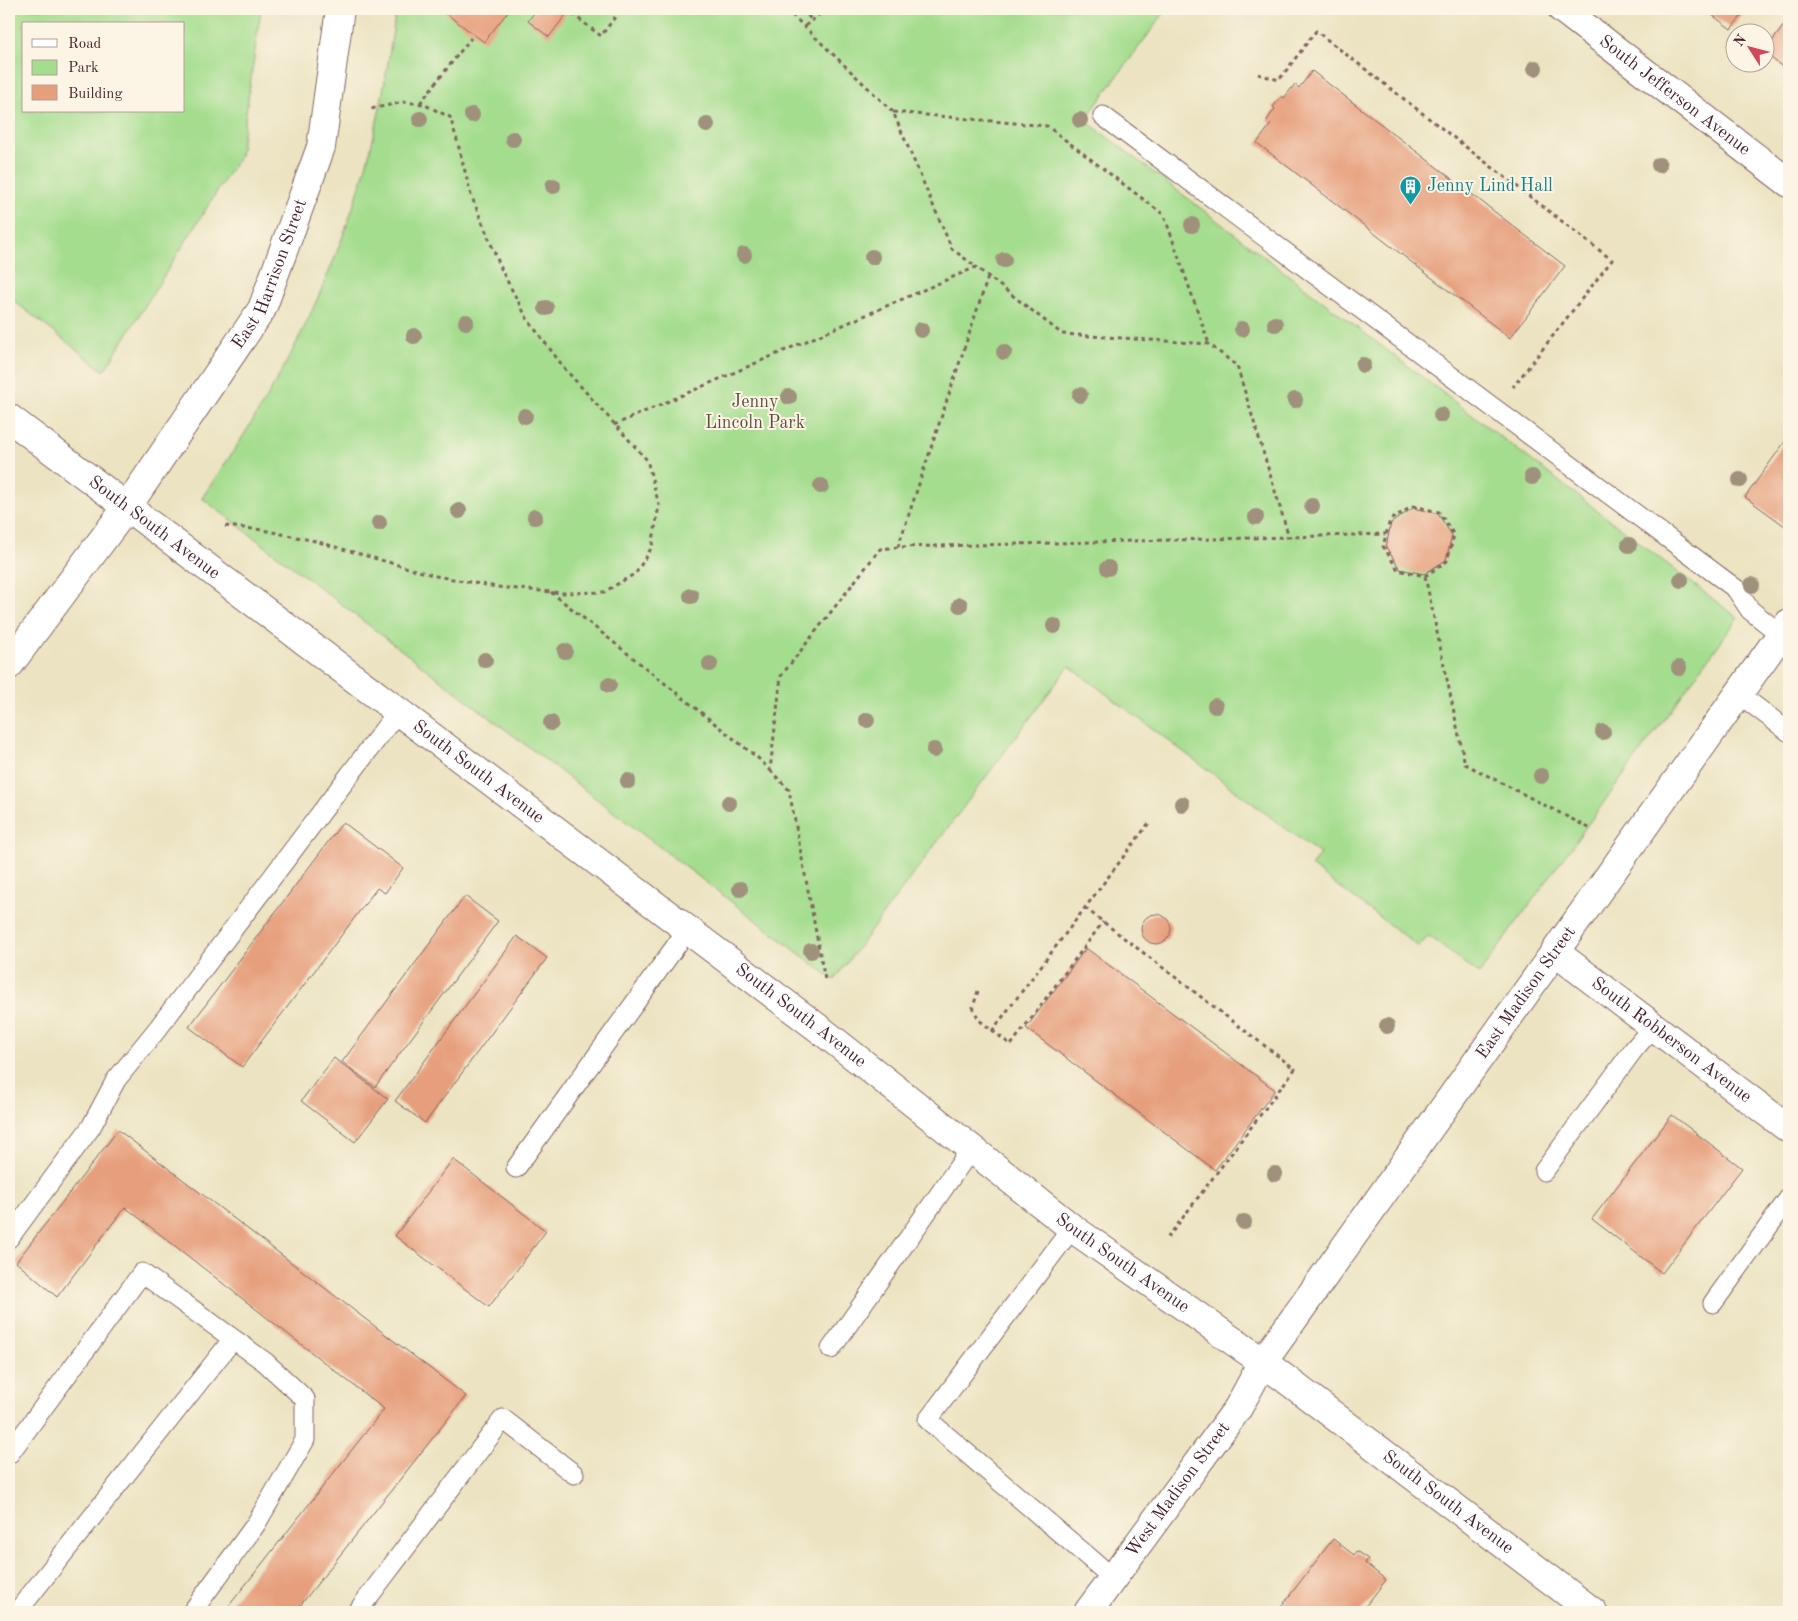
<svg xmlns="http://www.w3.org/2000/svg" width="1798" height="1621" viewBox="0 0 1798 1621" font-family="'Old Standard TT',serif">
<rect width="100%" height="100%" fill="#fcf5e5"/>
<filter id="ink" filterUnits="userSpaceOnUse"><feTurbulence type="fractalNoise" baseFrequency=".02" numOctaves="2"/><feDisplacementMap in="SourceGraphic" scale="10" xChannelSelector="R" yChannelSelector="G"/><feConvolveMatrix kernelMatrix="1 2 1 2 8 2 1 2 1" color-interpolation-filters="sRGB"/></filter>
<filter id="wash" filterUnits="userSpaceOnUse"><feTurbulence type="fractalNoise" baseFrequency=".0096" numOctaves="4" result="noise"/><feDisplacementMap in="SourceGraphic" scale="20" xChannelSelector="R" yChannelSelector="G"/><feGaussianBlur stdDeviation="1.12" result="paint"/><feColorMatrix in="noise" values="0 0 0 0 0 0 0 0 0 0 0 0 0 0 0 0 0 1.4 0 .05"/><feComposite in="paint" operator="in"/></filter>
<g filter="url(#wash)">
<rect width="100%" height="100%" fill="#ebe3c1"/>
<!-- green -->
<path fill="#a4dd8e" stroke="#777e5c" fill-rule="evenodd" d="M9,9h252l-21,146 -136,216 -95,-74zM24,24h160v87h-160z
M396,9h771l-82,111 653,498 -259,356 -51,-38 -9,11 -108,-81 9,-12 -251,-188 -235,314 -632,-482c16,-24 33,-48 48,-73 49,-77 88,-165 114,-252 16,-54 24,-109 32,-164z"/>
<g id="blocks">
<!-- building -->
<path fill="#e69e7b" d="M440,9h70l-26,33z
M537,9h33l-21,28 -21,-16z
M1704,9h43l-16,20z
M1789,18v54l-23,-18v-4z
M1312,71l253,195 -55,72 -253,-195 14,-19 -4,-4 8,-11 -2,-2 9,-11 2,2 11,-14 4,4z
M1789,436v93l-44,-32z
M1413,508l25,6 14,21 -6,25 -22,14 -24,-5 -14,-22 5,-24z
M343,822l60,46 -18,25 -8,-5 -135,179 -53,-40z
M465,896l33,25 -123,166 -33,-25z
M1141 929a15 15 0 1 1 30 0a15 15 0 1 1-30 0Z
M517,936l30,22 -122,165 -30,-22z
M1086,948l189,142 -60,80 -189,-142z
M334,1058l54,41 -33,43 -54,-41z
M1672,1115l70,53 -80,105 -70,-54z
M118,1130l348,266 -171,216h-71l160,-203 -259,-202 -68,90 -41,-35z
M453,1159l93,72 -57,76 -94,-71z
M1333,1539l21,16 2,-4 12,8 -3,4 21,17 -25,32h-84z"/>
</g>
</g>
<g filter="url(#ink)">
<use href="#blocks" fill-opacity="0" stroke="#826460" stroke-width="1"/>
<g fill="none" stroke-linecap="round" stroke-linejoin="round">
<defs>
<path id="service" d="M1103,116l633,473 14,21 39,31
M1739,694l50,38
M516,1168l172,-239
M1544,1171l90,-122 20,-23
M1072,1228l-144,192 185,158
M9,1238l82,-111 25,-47 43,-53 239,-316
M1713,1303l76,-105
M831,1349l140,-200
M9,1454l133,-181 123,89 40,37v41l-49,84 -64,88
M17,1612l216,-273
M357,1612l146,-193 71,55"/>
<g id="minor">
<path id="s1" d="M9,418l813,613 250,197 191,134 330,250"/>
<path id="s2" d="M9,665l118,-158 135,-198 59,-162 19,-138"/>
<path id="s3" d="M1555,952l234,177"/>
<path id="s4" d="M1088,1612l150,-204 25,-46 526,-739"/>
</g>
<g id="secondary">
<path id="s5" d="M1562,9l227,174"/>
</g>
</defs>
<!-- service casing -->
<use href="#service" stroke="#826460" stroke-width="21"/>
<!-- minor casing -->
<use href="#minor" stroke="#826460" stroke-width="30"/>
<!-- secondary casing -->
<use href="#secondary" stroke="#826460" stroke-width="30"/>
<!-- path -->
<path stroke="#826460" stroke-width="3" stroke-dasharray="4 4" stroke-linecap="butt" d="M566,9l35,27 20,-27
M786,9l107,103 59,137 23,17
M803,9l9,12
M805,26l21,-17
M1258,74l21,6 37,-49 296,229 -99,127
M420,103l51,-65
M893,112l154,14 117,89 45,129
M614,425l362,-158 86,67 147,10 28,22 52,171 97,-3
M1413,506l26,6 15,23 -7,26 -22,15 -27,-6 -15,-24 7,-26z
M225,526l38,4 52,11 121,35 61,11 65,6 42,-1 32,-19 16,-26 7,-42 -12,-45 -82,-91 -37,-49 -25,-47 -32,-78 -14,-55 -7,-23 -27,-13 -19,-2 -33,7
M898,547l90,-270
M1425,576l40,188 126,65
M551,592l208,167 11,11 11,-94 99,-127 18,-2 391,-10
M770,770l19,20 36,190
M1085,908l210,161 -129,171
M978,991l-5,16 6,13 32,25 92,-123
M992,1031l157,-208"/>
<!-- service -->
<use href="#service" stroke="#fff" stroke-width="19"/>
<!-- minor -->
<use href="#minor" stroke="#fff" stroke-width="28"/>
<!-- secondary -->
<use href="#secondary" stroke="#fff" stroke-width="28"/>
</g>
<!-- trees -->
<g fill="#9f917c">
<circle cx="1535" cy="68" r="8"/>
<circle cx="472" cy="115" r="8"/>
<circle cx="420" cy="119" r="8"/>
<circle cx="1080" cy="120" r="8"/>
<circle cx="707" cy="125" r="8"/>
<circle cx="513" cy="139" r="8"/>
<circle cx="1659" cy="165" r="8"/>
<circle cx="553" cy="186" r="8"/>
<circle cx="1192" cy="225" r="8"/>
<circle cx="744" cy="255" r="8"/>
<circle cx="872" cy="257" r="8"/>
<circle cx="1004" cy="260" r="8"/>
<circle cx="546" cy="308" r="8"/>
<circle cx="466" cy="322" r="8"/>
<circle cx="1275" cy="324" r="8"/>
<circle cx="1242" cy="329" r="8"/>
<circle cx="921" cy="330" r="8"/>
<circle cx="414" cy="336" r="8"/>
<circle cx="1004" cy="352" r="8"/>
<circle cx="1363" cy="365" r="8"/>
<circle cx="1080" cy="395" r="8"/>
<circle cx="789" cy="397" r="8"/>
<circle cx="1295" cy="400" r="8"/>
<circle cx="1441" cy="415" r="8"/>
<circle cx="525" cy="416" r="8"/>
<circle cx="1532" cy="477" r="8"/>
<circle cx="1740" cy="480" r="8"/>
<circle cx="821" cy="486" r="8"/>
<circle cx="1312" cy="506" r="8"/>
<circle cx="459" cy="511" r="8"/>
<circle cx="535" cy="517" r="8"/>
<circle cx="1256" cy="517" r="8"/>
<circle cx="379" cy="523" r="8"/>
<circle cx="1629" cy="545" r="8"/>
<circle cx="1108" cy="568" r="8"/>
<circle cx="1681" cy="580" r="8"/>
<circle cx="1752" cy="585" r="8"/>
<circle cx="691" cy="596" r="8"/>
<circle cx="960" cy="605" r="8"/>
<circle cx="1054" cy="626" r="8"/>
<circle cx="565" cy="651" r="8"/>
<circle cx="485" cy="660" r="8"/>
<circle cx="710" cy="664" r="8"/>
<circle cx="1679" cy="668" r="8"/>
<circle cx="609" cy="685" r="8"/>
<circle cx="1215" cy="706" r="8"/>
<circle cx="867" cy="720" r="8"/>
<circle cx="551" cy="723" r="8"/>
<circle cx="1603" cy="732" r="8"/>
<circle cx="934" cy="750" r="8"/>
<circle cx="1541" cy="776" r="8"/>
<circle cx="628" cy="781" r="8"/>
<circle cx="729" cy="803" r="8"/>
<circle cx="1182" cy="804" r="8"/>
<circle cx="740" cy="889" r="8"/>
<circle cx="811" cy="951" r="8"/>
<circle cx="1387" cy="1026" r="8"/>
<circle cx="1275" cy="1174" r="8"/>
<circle cx="1244" cy="1222" r="8"/>
</g>
</g>
<!-- icons -->
<defs>
<symbol id="building-pin" viewBox="-11 -11 22 30"><path d="M0 17L-7.5 6A9.5 9.5 0 1 1 7.5 6Z" fill="#0f9aa8" stroke="#fcf5e5"/><path d="M-4-6H4V6H1V3H-1V6H-4ZM-2.5-4.3h1.7v1.8h-1.7ZM.8-4.3h1.7v1.8H.8ZM-2.5-1h1.7V.8h-1.7ZM.8-1h1.7V.8H.8Z" fill="#fff"/></symbol>
</defs>
<g fill-rule="evenodd">
<use href="#building-pin" x="1398" y="174" width="25" height="34"/>
</g>
<g text-anchor="middle" dominant-baseline="central" stroke-width="4" stroke-linejoin="round" paint-order="stroke">
<!-- street labels -->
<g font-size="18" fill="#4a1f2b" stroke="#fcf5e5">
<text stroke="none"><textPath href="#s5" startOffset="142">South Jefferson Avenue</textPath></text>
<text stroke="none"><textPath href="#s2" startOffset="472">East Harrison Street</textPath></text>
<text stroke="none"><textPath href="#s1" startOffset="182">South South Avenue</textPath></text>
<text stroke="none"><textPath href="#s1" startOffset="588">South South Avenue</textPath></text>
<text stroke="none"><textPath href="#s4" startOffset="759">East Madison Street</textPath></text>
<text stroke="none"><textPath href="#s1" startOffset="992">South South Avenue</textPath></text>
<text stroke="none"><textPath href="#s3" startOffset="146">South Robberson Avenue</textPath></text>
<text stroke="none"><textPath href="#s1" startOffset="1398">South South Avenue</textPath></text>
<text stroke="none"><textPath href="#s4" startOffset="152">West Madison Street</textPath></text>
<text stroke="none"><textPath href="#s1" startOffset="1802">South South Avenue</textPath></text>
</g>
<!-- culture labels -->
<g font-size="18" fill="#0d838f" stroke="#fcf5e5" text-anchor="start">
<text x="1427" y="186">Jenny Lind Hall</text>
</g>
<!-- park labels -->
<g font-size="18" fill="#604e44" stroke="#fcf5e5">
<text x="755" y="402">Jenny<tspan x="755" dy="21">Lincoln Park</tspan></text>
</g>
</g>
<!-- margin -->
<rect width="1798" height="1621" fill="none" stroke="#fcf5e5" stroke-width="30"/>
<!-- legend -->
<rect x="22" y="22" width="162" height="90" fill="#fcf5e5" stroke="#b59f9b"/>
<rect x="32" y="39" width="25" height="8" fill="#ffffff" stroke="#b59f9b"/>
<text x="68" y="48" font-size="15" fill="#4a1f2b">Road</text>
<rect x="32" y="60" width="25" height="15" fill="#a4dd8e" stroke="#b59f9b"/>
<text x="68" y="72" font-size="15" fill="#4a1f2b">Park</text>
<rect x="32" y="85" width="25" height="15" fill="#e69e7b" stroke="#b59f9b"/>
<text x="68" y="98" font-size="15" fill="#4a1f2b">Building</text>
<!-- north arrow -->
<g transform="translate(1750 48) rotate(306)"><circle r="24" fill="#fcf5e5" stroke="#b59f9b"/>
<path d="M0-4L9 19L0 12L-9 19Z" fill="#d1495b"/>
<text y="-8" font-size="14" font-weight="bold" text-anchor="middle" fill="#4a1f2b">N</text>
</g>
</svg>
